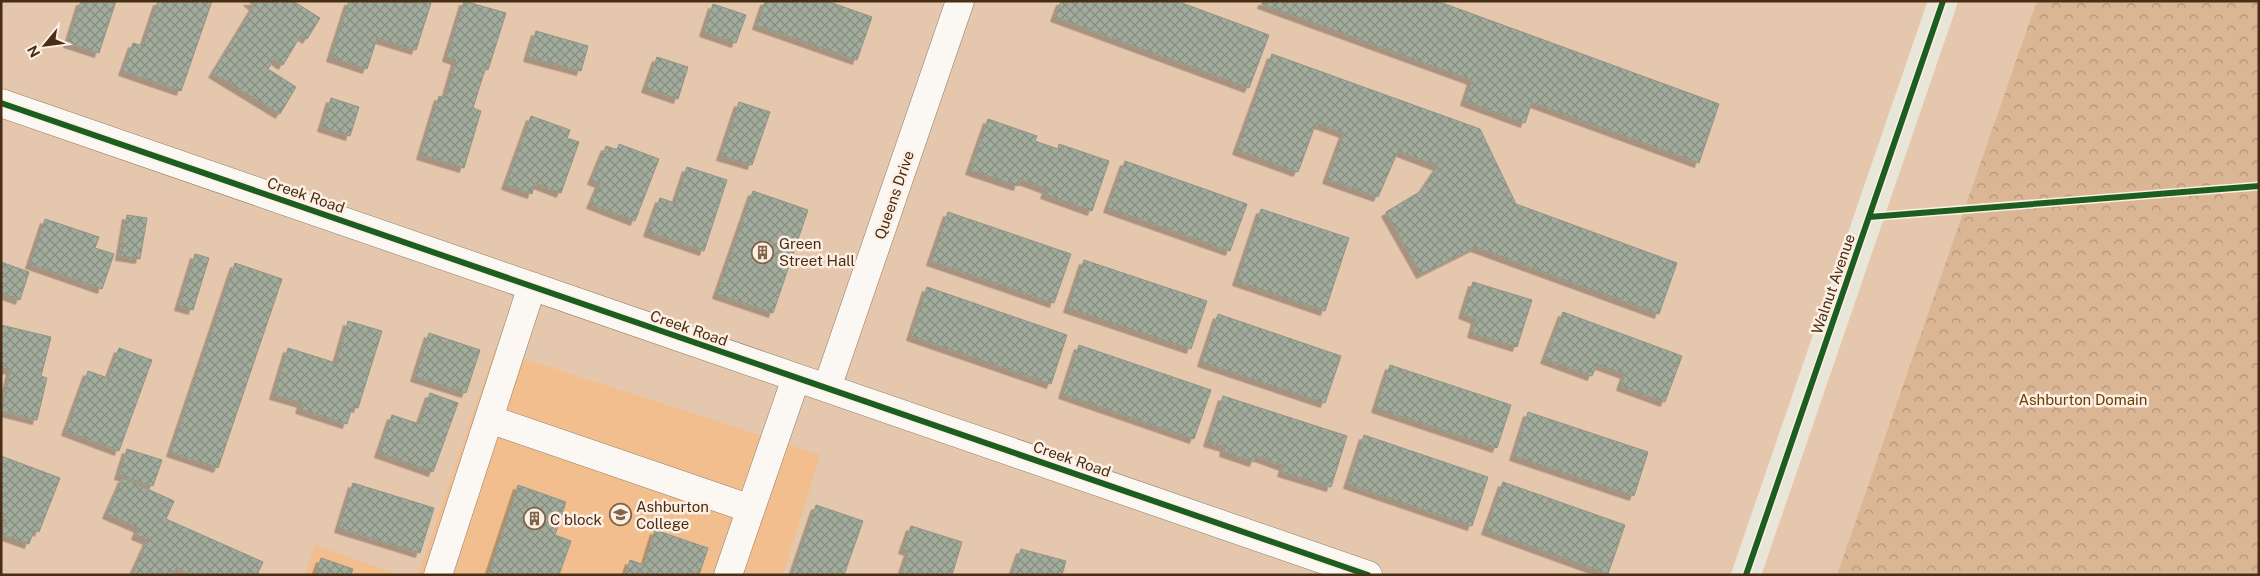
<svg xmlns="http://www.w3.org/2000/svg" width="2260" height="576" viewBox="0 0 2260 576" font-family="'Public Sans',sans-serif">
<defs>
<pattern id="park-crowns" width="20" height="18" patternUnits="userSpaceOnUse" patternTransform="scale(1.25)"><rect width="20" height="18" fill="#dbb694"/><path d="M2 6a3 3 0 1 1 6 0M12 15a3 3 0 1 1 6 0" fill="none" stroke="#b49478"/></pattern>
<pattern id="building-cross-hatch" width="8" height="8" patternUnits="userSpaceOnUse" patternTransform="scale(1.25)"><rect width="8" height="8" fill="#a2ac9d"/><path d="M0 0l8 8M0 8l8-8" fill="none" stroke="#868c7f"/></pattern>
<filter id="shadow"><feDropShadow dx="-4.5" dy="4.5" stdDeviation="0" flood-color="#0004"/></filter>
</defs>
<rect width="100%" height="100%" fill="#e4c7ad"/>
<!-- built -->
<path fill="#f2be8e" d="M495,349l325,106 -37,120h-365z
M315,545l84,30h-94z"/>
<!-- park -->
<path fill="url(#park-crowns)" d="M2037,1h222v574h-422z"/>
<!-- building -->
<path fill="url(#building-cross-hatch)" stroke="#8f9486" filter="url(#shadow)" d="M81,1h35l-17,52 -31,-10z
M158,1h54l-31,90 -58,-20 10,-28 10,3z
M248,1h45l27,17 -13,21 -6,-4 -18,30 -9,-6 -6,10 28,18 -16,27 -67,-41 41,-67z
M349,1l82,2 -15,47 -39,-12 -10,31 -36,-12z
M464,1l42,12 -18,57 -3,-1 -12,39 8,3 -17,57 -43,-13 18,-59 6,2 11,-38 -9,-3z
M765,1h62l45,16 -15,43 -100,-35z
M1061,1h122l-1,2 87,32 -20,53 -194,-71z
M1263,1h174l282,103 -20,59 -167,-61 -7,21 -60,-22 7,-21 -210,-76z
M713,4l33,11 -10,28 -32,-11z
M536,31l52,15 -7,25 -53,-14z
M1272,54l208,75 36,75 161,59 -18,51 -184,-67 -54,27 -35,-62 35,-21 17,-25 -40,-15 -20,46 -51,-18 17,-46 -28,-10 -18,49 -61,-22z
M657,57l31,10 -10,32 -32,-11z
M331,98l28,9 -9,29 -28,-9z
M739,102l31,10 -18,53 -31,-9z
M531,116l39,14 -3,8 12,4 -18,51 -26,-10 -3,11 -26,-9z
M988,119l49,17 -2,5 23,8 1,-5 50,17 -17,50 -47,-17 2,-5 -27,-10 -2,7 -48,-16z
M619,144l40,15 -24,62 -44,-17 9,-21 -8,-3 14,-34 11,4z
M1125,161l122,43 -17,47 -122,-43z
M687,167l40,13 -23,71 -56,-19 12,-34 15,5z
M753,191l55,19 -35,103 -56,-19z
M1261,209l88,29 -24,73 -88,-30z
M948,212l123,42 -17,49 -123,-42z
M127,215l20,3 -7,41 -20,-3z
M45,219l54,18 -4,11 19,6 -12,35 -72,-25z
M195,254l14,4 -16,52 -14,-4z
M1084,260l123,41 -16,48 -123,-41z
M1,262l28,10 -9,28 -19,-7z
M235,263l47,16 -64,189 -47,-16z
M1473,282l59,18 -15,47 -45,-14 4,-14 -13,-5z
M927,287l140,48 -16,49 -140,-48z
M1563,312l119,44 -17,46 -44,-16 4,-12 -28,-10 -5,12 -47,-17z
M1218,314l123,42 -16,47 -123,-41z
M348,321l34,10 -24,77 -6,-1 -5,17 -47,-15 2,-6 -28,-8 14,-47 48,15z
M1,325l50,12 -10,39 6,2 -10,42 -36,-9 10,-41 -10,-2z
M429,333l51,17 -14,43 -51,-16z
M1079,345l132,45 -17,49 -131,-45z
M119,348l33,12 -33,91 -53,-20 22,-60 20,7z
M1390,365l121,40 -14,43 -121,-40z
M430,393l28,10 -25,69 -54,-19 13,-38 27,9z
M1223,396l124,40 -16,51 -49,-15 2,-6 -28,-10 -2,6 -30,-10 1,-5 -17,-5z
M1528,412l120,40 -14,44 -120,-40z
M1364,435l124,42 -16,49 -124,-42z
M127,449l35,11 -9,26 -34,-11z
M1,456l59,22 -21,54 -5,-2 -5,14 -28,-10 5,-14 -5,-2z
M123,478l51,23 -8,18 97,43 -6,13h-65l-16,-7 -4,7h-40l16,-35 -12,-5 3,-7 -32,-14z
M1503,482l122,43 -17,49 -122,-44z
M353,483l81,25 -14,45 -81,-25z
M518,485l48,17 -11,33 16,6 -12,34h-71z
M816,505l47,16 -19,54h-52z
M911,526l51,16 -10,33h-51l8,-24 -6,-2z
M655,530l53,18 -9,27h-74l5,-15 14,5z
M1021,549l45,12 -4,14h-50z
M321,558l32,11 -2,6h-36z"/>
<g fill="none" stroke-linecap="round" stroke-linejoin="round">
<defs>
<path id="minor" d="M1,103l1367,472
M827,388l133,-387
M489,419l262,90
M438,575l94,-289
M728,575l68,-197"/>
<path id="major" d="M1746,575l197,-574"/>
</defs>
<!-- minor casing -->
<use href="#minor" stroke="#917c66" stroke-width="29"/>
<!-- major casing -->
<use href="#major" stroke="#f3e6da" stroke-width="29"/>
<!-- minor -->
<use href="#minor" stroke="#fbf7f3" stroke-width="28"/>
<!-- major -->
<use href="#major" stroke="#e8e6d8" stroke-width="28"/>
<defs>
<path id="cycleway" d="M1,103l1367,472
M1869,217l390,-31
M1746,575l197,-574"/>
</defs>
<!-- cycleway casing -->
<use href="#cycleway" stroke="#fdefe4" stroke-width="9"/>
<!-- cycleway -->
<use href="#cycleway" stroke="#1b5e20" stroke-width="6"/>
</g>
<!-- icons -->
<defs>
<symbol id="building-ring" viewBox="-11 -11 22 22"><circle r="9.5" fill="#fdefe4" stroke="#7f644a" stroke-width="1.5"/><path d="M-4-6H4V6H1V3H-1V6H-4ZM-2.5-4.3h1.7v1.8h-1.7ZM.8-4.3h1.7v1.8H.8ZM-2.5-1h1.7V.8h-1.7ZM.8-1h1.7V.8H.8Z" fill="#7f644a"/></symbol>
<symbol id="school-ring" viewBox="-11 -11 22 22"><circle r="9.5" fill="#fdefe4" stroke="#7f644a" stroke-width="1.5"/><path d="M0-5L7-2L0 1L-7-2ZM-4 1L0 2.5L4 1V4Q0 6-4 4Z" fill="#7f644a"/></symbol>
</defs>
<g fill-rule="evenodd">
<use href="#building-ring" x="750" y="240" width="25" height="25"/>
<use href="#school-ring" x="608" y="502" width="25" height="25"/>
<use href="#building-ring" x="522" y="506" width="25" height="25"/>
</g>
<g text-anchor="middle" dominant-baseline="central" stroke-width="5" stroke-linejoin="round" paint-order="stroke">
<!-- street labels -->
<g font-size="15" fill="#482e15" stroke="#fdefe4">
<text transform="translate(306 195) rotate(19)">Creek Road</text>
<text transform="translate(894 195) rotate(-71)">Queens Drive</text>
<text transform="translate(1833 284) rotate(-71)">Walnut Avenue</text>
<text transform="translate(689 328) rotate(19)">Creek Road</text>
<text transform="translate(1072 459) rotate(19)">Creek Road</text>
</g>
<!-- poi labels -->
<g font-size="15" fill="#482e15" stroke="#fdefe4" text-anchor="start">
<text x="779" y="243">Green<tspan x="779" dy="17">Street Hall</tspan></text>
<text x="636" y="506">Ashburton<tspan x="636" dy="17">College</tspan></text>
<text x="550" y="519">C block</text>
</g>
<!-- park labels -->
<g font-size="15" fill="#6d3e02" stroke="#fdefe4">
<text x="2083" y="399">Ashburton Domain</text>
</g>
</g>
<!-- border -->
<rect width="2260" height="576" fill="none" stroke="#482e15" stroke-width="5"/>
<!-- north arrow -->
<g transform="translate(45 45) rotate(241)" stroke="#fdefe4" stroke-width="4" paint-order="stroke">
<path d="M0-4L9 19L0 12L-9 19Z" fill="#482e15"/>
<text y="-8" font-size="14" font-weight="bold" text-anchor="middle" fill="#482e15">N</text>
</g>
</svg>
